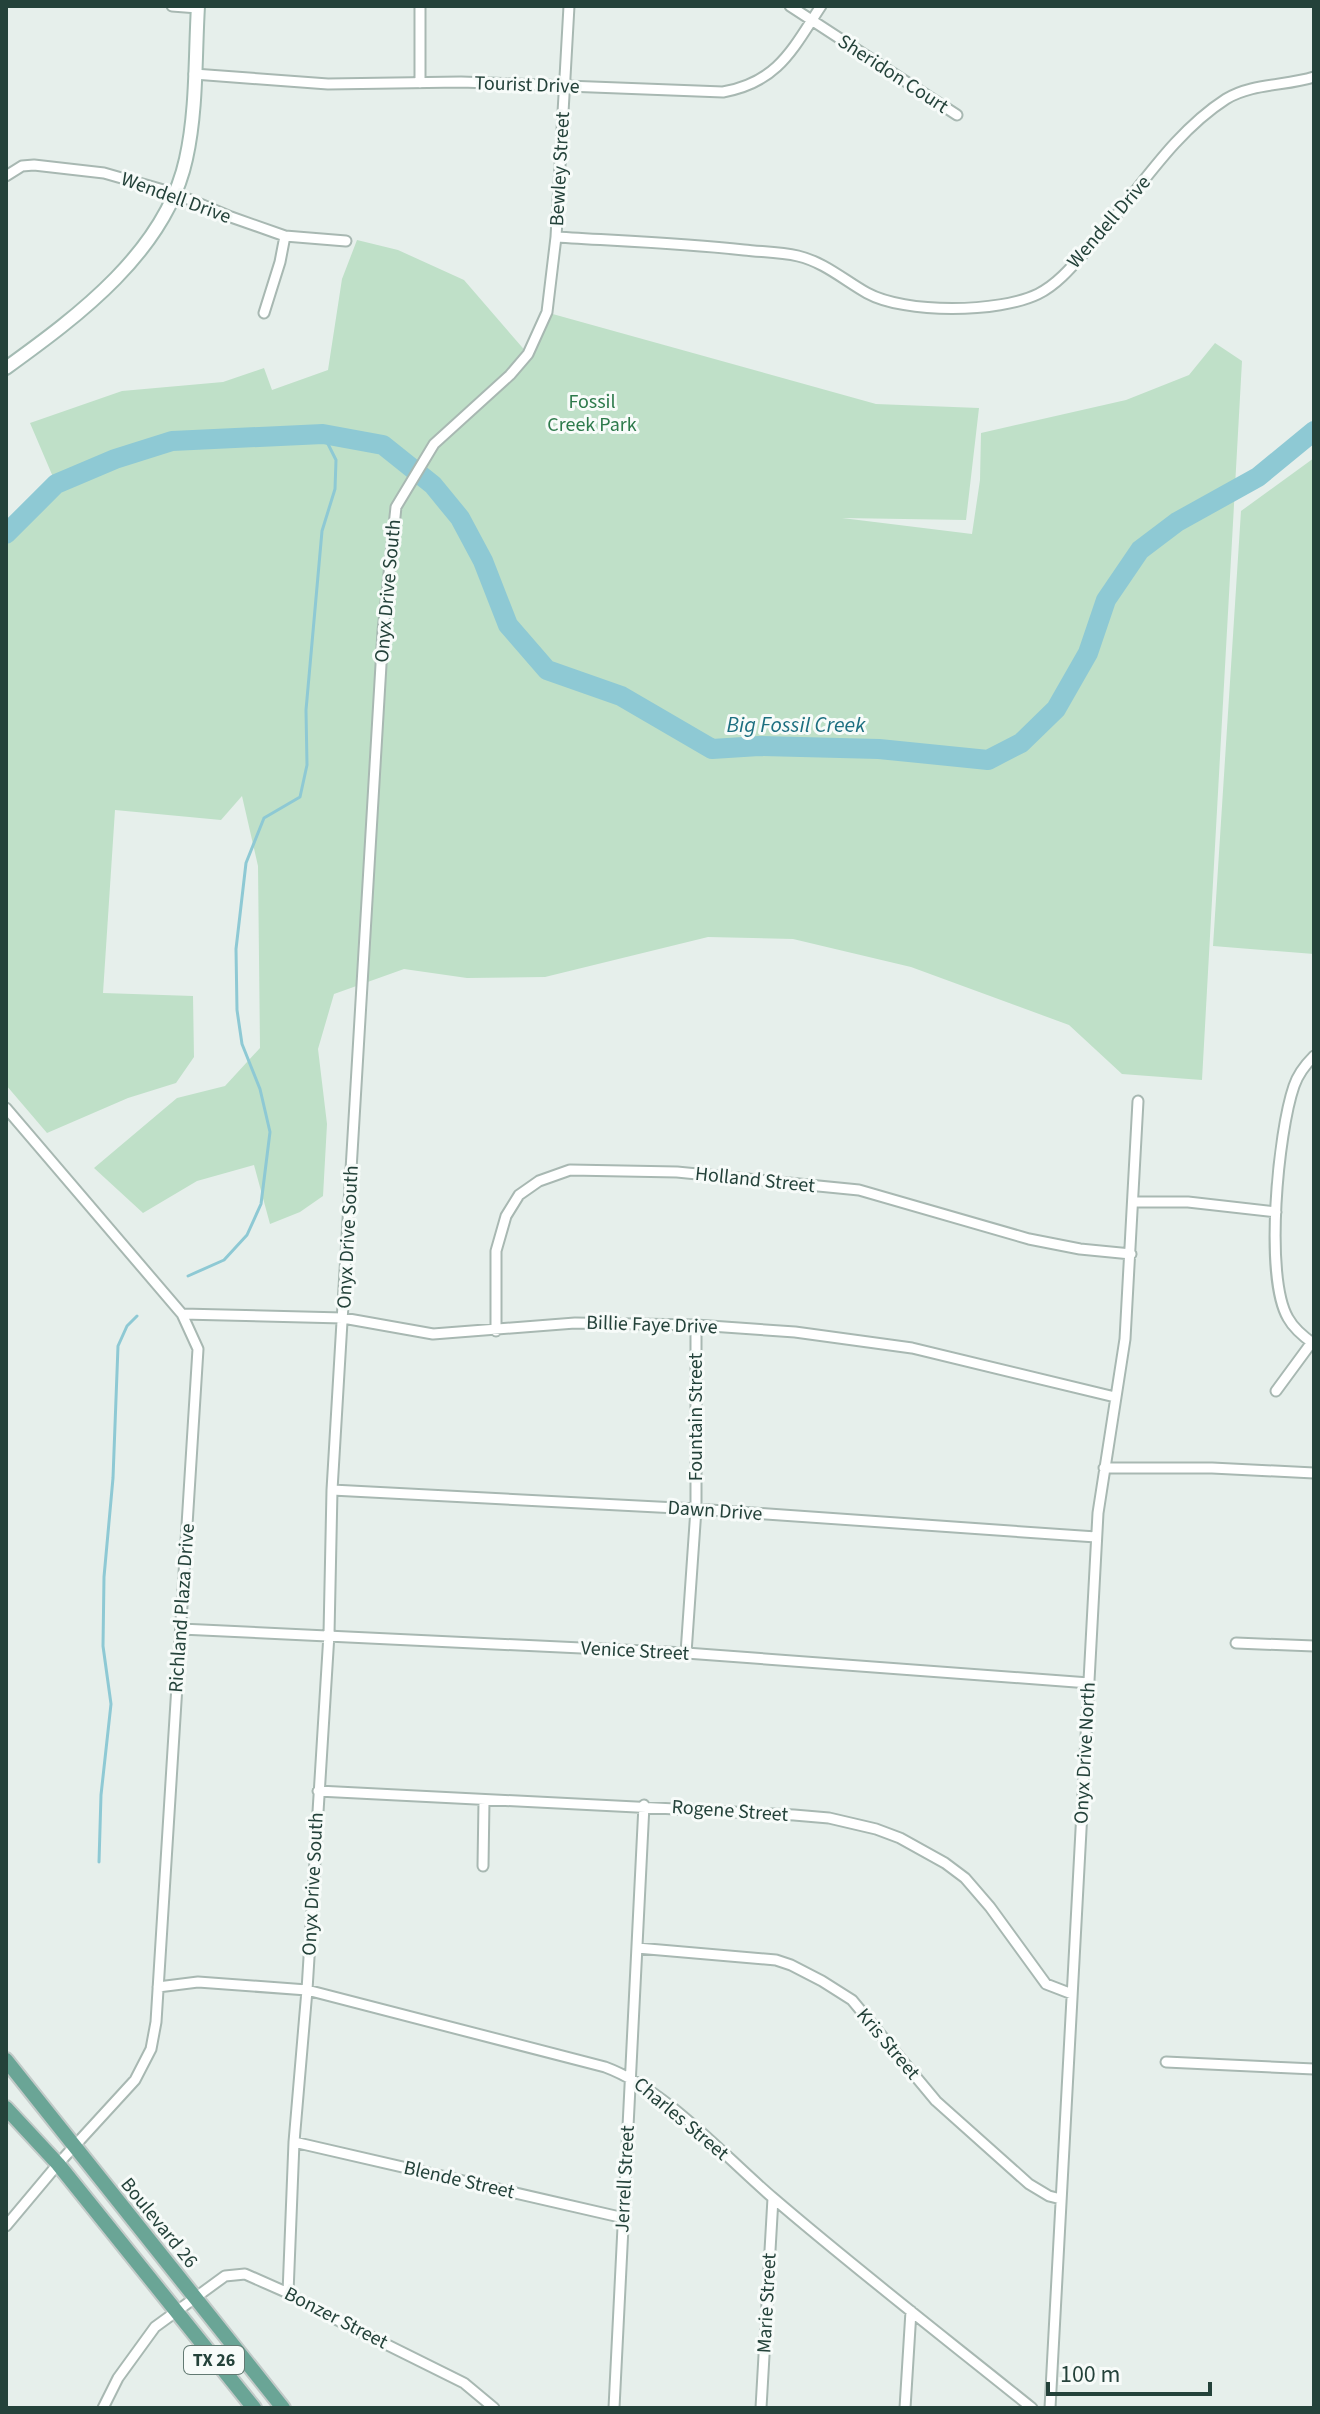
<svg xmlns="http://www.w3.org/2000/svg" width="1320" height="2414" viewBox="0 0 1320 2414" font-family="'Source Sans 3',sans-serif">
<rect width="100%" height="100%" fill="#e6efeb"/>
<!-- green -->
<path fill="#bfe0c8" d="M357,240l41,10 66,30 64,74 -2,7 23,-48 327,91 103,4 -13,112 -124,-2 130,16 8,-54 1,-47 145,-33 63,-25 26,-32 27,18 -40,719 -80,-6 -53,-49 -158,-58 -118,-28 -85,-2 -163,40 -78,1 -63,-9 -70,25 -16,55 9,75 -4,72 -23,16 -30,12 -16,-59 -57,16 -54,32 -49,-45 83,-70 48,-12 35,-38 -2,-182 -16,-70 -21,24 -106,-10 -12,183 90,3 1,61 -18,26 -48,15 -81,35 -41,-48v-551l50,-50 -26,-61 92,-32 101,-9 41,-14 8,22 56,-20 14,-91z
M1314,458v496l-101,-8 28,-435z"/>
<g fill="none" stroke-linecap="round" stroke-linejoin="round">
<!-- stream -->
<path stroke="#8ec9d4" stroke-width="3" d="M188,1276l36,-16 23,-25 14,-31 9,-72 -10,-43 -18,-45 -5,-34 -1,-61 10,-86 18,-45 36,-21 7,-32 -1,-55 16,-179 13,-42 1,-29 -13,-26
M99,1862l2,-67 10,-91 -8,-58 1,-69 9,-99 5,-132 9,-20 10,-10"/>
<!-- river -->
<path stroke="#8ec9d4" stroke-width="20" d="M6,534l50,-50 59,-25 57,-18 151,-7 60,11 50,40 27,33 23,43 25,64 39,45 74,26 91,53 47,-3 120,3 109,11 33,-17 35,-34 32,-56 18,-53 34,-50 37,-28 81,-45 56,-46"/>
<defs>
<path id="street" d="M172,6l26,2
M420,6v77
M790,6l167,109
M194,74l134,10 133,-2 262,10c55,-10 69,-42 98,-86
M6,176l16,-10 12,-1 70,8 70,20 57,24 54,19 61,5
M556,237c63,4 125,6 188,13 17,2 36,2 54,6 26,6 46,24 69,37 38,21 132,20 171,1 18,-9 32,-25 45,-40 48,-50 84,-117 143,-155 26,-16 60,-13 88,-22
M264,313l16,-51 5,-26
M1314,1056c-9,9 -16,18 -20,30 -16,46 -30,191 -6,232 6,11 16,19 26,26
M6,1108l176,206 16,35 -42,673 -5,27 -16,31 -77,84 -52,62
M1133,1202h55l88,10
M182,1314l161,4 90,16 142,-11 121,2 99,7 117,16 203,49
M496,1331v-80l10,-35 13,-21 20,-14 31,-11 107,2 182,18 170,49 51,10 51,5
M1276,1391l36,-49
M1104,1468h108l102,5
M332,1490l364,19 400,28
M181,1629l505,24 403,30
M1236,1643l78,3
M686,1653l10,-144v-184
M318,1791l476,24 35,3 47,11 24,9 45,25 20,15 25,29 56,77 26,10
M483,1866l1,-65
M637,1948l139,12 15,5 31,16 30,19 84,101 93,83 20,12 12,3
M158,1987l40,-5 109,8 298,77c60,22 118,88 167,130 85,73 173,141 260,211
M1166,2062l148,7
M294,2142l330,76
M288,2293l6,-151 13,-152 22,-356 3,-144 51,-859 13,-124 38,-63 76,-69 18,-21 19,-42 9,-75 13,-231
M103,2408l15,-30 37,-51 70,-51 20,-2 43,19 23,14 153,76 30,25
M614,2408l30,-603
M761,2408l12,-210
M905,2408l6,-97
M1050,2408l48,-895 27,-174 13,-238"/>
<path id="secondary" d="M6,368c72,-52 160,-117 180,-209 11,-49 9,-103 12,-153"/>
<path id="primary" d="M6,2060l277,348
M6,2108l52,56 196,244"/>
</defs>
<!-- street casing -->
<use href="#street" stroke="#a8b8b2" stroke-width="13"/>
<!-- secondary casing -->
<use href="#secondary" stroke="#a4bbb3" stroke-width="16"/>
<!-- primary casing -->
<use href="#primary" stroke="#c2cac8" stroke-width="18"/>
<!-- street -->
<use href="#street" stroke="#fff" stroke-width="9"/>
<!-- secondary -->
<use href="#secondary" stroke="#fff" stroke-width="12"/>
<!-- primary -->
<use href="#primary" stroke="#6aa596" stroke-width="14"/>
</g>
<g text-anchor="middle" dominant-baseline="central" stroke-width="6" stroke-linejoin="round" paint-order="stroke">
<!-- shield labels -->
<rect fill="#f7fbf9" stroke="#637a73" stroke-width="2" x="184" y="2346" width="60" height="28" rx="6"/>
<g font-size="18" font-weight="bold" fill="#24423a">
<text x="214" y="2360">TX 26</text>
</g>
<!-- street labels -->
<g font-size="20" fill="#24423a" stroke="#f7fbf9">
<text transform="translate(893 74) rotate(33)">Sheridon Court</text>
<text transform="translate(527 85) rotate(2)">Tourist Drive</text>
<text transform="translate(560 169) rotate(-87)">Bewley Street</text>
<text transform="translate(176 198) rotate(20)">Wendell Drive</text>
<text transform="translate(1109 222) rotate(-49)">Wendell Drive</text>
<text transform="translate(388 591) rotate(-85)">Onyx Drive South</text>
<text transform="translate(755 1180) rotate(6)">Holland Street</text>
<text transform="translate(348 1237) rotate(-87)">Onyx Drive South</text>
<text transform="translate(652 1325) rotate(2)">Billie Faye Drive</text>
<text transform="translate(696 1417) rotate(-90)">Fountain Street</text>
<text transform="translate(715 1511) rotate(4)">Dawn Drive</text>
<text transform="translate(182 1608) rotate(-86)">Richland Plaza Drive</text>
<text transform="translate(635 1651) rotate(3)">Venice Street</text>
<text transform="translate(1085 1753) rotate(-87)">Onyx Drive North</text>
<text transform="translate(730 1811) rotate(4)">Rogene Street</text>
<text transform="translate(313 1884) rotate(-87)">Onyx Drive South</text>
<text transform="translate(888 2044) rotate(50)">Kris Street</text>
<text transform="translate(681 2119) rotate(40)">Charles Street</text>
<text transform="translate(625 2179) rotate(-87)">Jerrell Street</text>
<text transform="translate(459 2180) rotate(13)">Blende Street</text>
<text transform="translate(159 2223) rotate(51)">Boulevard 26</text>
<text transform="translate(767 2303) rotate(-87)">Marie Street</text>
<text transform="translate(336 2318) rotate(27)">Bonzer Street</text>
</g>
<!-- park labels -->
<g font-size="20" fill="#2d7a4b" stroke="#f7fbf9">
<text x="592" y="402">Fossil<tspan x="592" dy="23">Creek Park</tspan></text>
</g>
<!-- water labels -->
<g font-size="22" font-style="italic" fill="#1c6f80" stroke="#f7fbf9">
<text x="796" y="725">Big Fossil Creek</text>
</g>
</g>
<!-- border -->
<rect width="1320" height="2414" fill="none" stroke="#24423a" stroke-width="16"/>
<!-- scale -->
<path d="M1048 2382v12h162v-12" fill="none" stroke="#24423a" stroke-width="4"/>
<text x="1060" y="2382" font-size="24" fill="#24423a" stroke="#f7fbf9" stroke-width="6" paint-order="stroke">100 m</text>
</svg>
